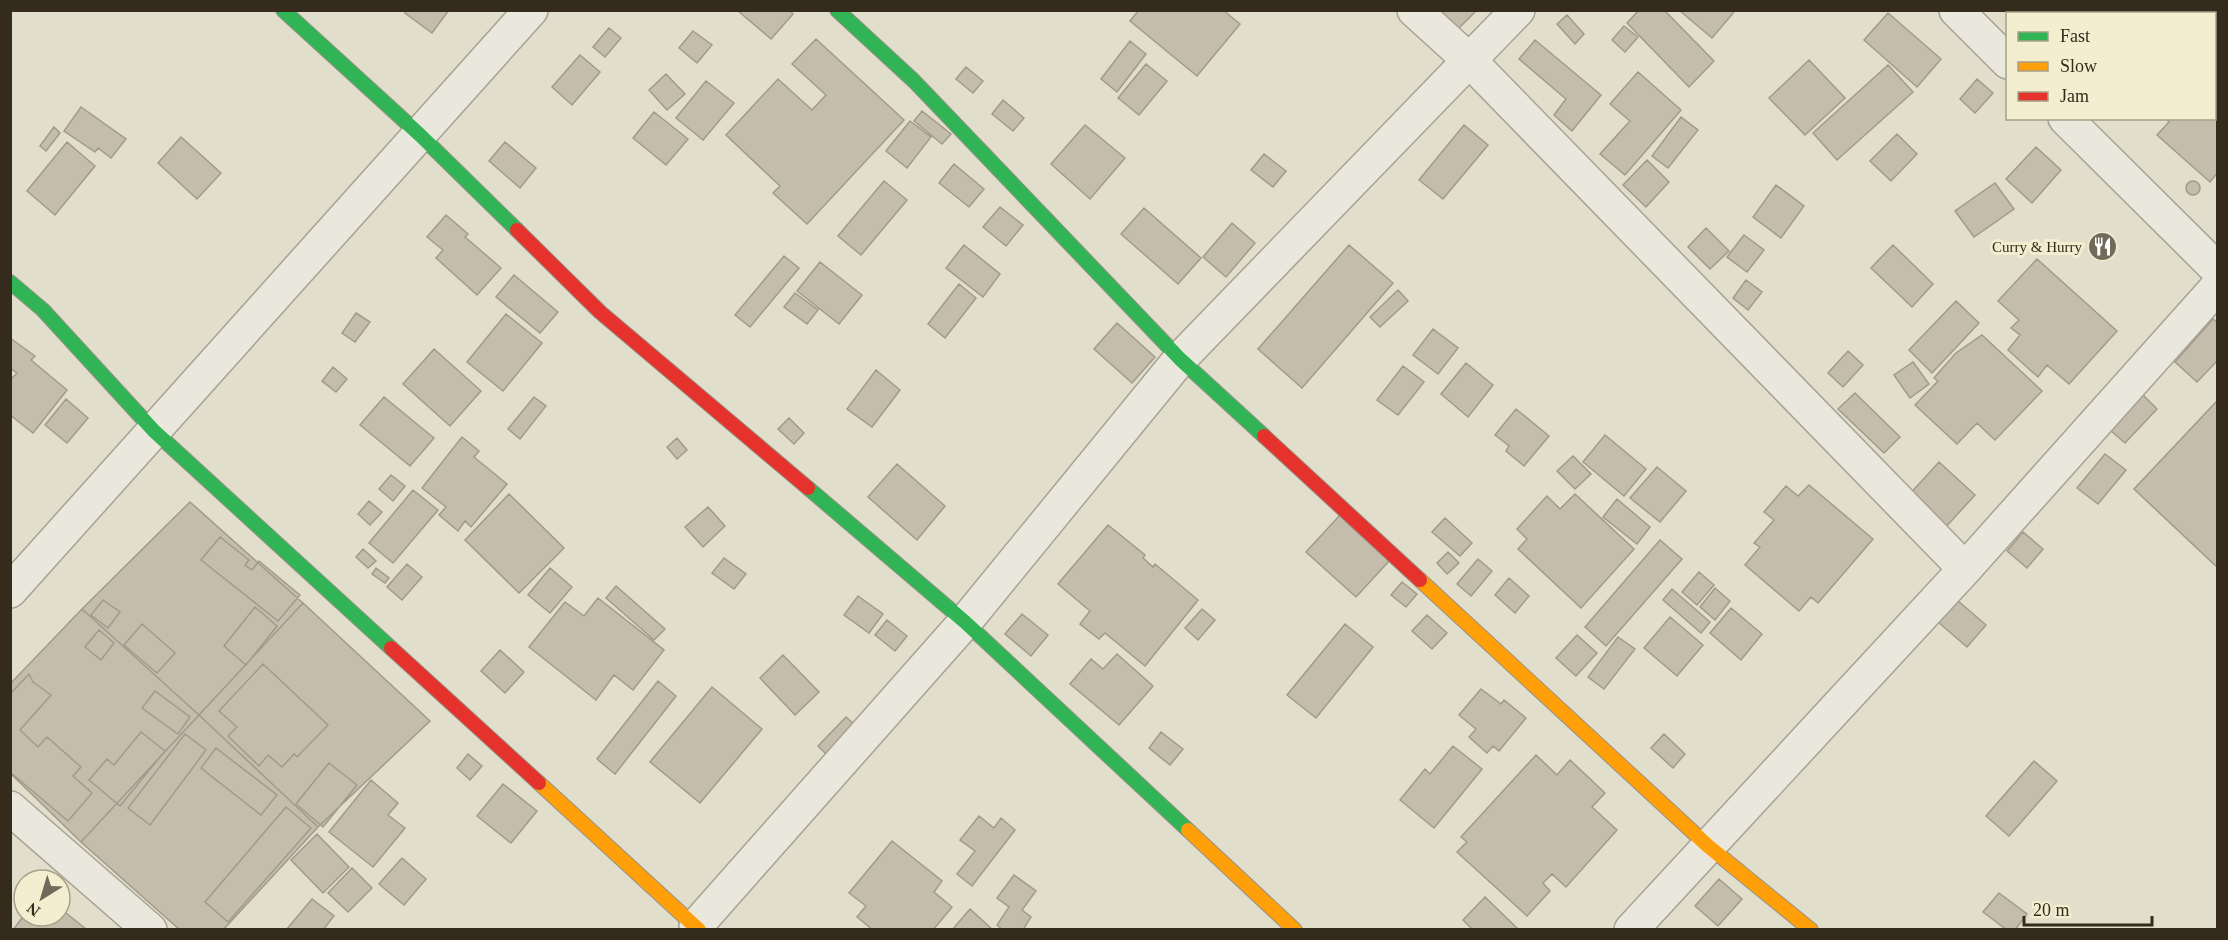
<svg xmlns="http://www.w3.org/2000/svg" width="2228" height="940" viewBox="0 0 2228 940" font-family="Georgia,serif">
<rect width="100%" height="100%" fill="#e1decb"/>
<!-- building -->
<path fill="#c5bdac" stroke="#a19a8b" stroke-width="1.5" d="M407,10h42l-17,23 -27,-20z
M737,10h52l4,4 -22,25z
M1139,10h84l17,14 -43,52 -67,-55z
M1445,10h32l-21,21 -16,-16z
M1639,10h25l50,51 -25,26 -62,-64z
M1679,10h53l2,2 -22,26z
M2072,10h104l3,4h-105z
M2213,10h5v34l-4,2v-32h-4z
M1888,13l53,46 -24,28 -53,-47z
M1567,15l17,19 -9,10 -18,-20z
M1624,26l14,11 -13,15 -13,-12z
M609,28l12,10 -16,19 -12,-10z
M693,31l19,14 -15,18 -18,-15z
M816,39l88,81 -97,104 -34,-31 7,-7 -54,-51 52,-56 34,31 14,-15 -34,-31z
M1535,40l66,55 -29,36 -18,-16 12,-16 -47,-40z
M1130,41l16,13 -29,38 -16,-13z
M580,55l20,17 -28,33 -20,-18z
M2214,58l4,2v112l-8,10 -53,-47 12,-13 -3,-4h48z
M1809,60l36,38 -40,37 -36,-37z
M1146,64l21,17 -28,34 -21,-17z
M1888,65l25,27 -76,68 -24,-27z
M966,67l17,14 -10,12 -17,-14z
M1638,72l43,38 -56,65 -25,-21 30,-33 -20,-17z
M666,74l19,20 -18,16 -18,-20z
M1977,79l16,14 -18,20 -15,-14z
M706,81l28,22 -31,37 -27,-22z
M1003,100l21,18 -11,13 -21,-17z
M81,107l45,32 -15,19 -13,-10 -3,4 -31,-21z
M922,111l29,23 -9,10 -28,-23z
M654,112l34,27 -22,26 -33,-27z
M1681,117l17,13 -30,38 -16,-12z
M910,121l21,16 -24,31 -21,-17z
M1085,125l40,33 -35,41 -39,-35z
M1464,125l24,20 -45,54 -24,-19z
M54,127l6,6 -14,18 -6,-5z
M1897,134l20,20 -26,27 -21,-20z
M181,137l40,36 -24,26 -39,-36z
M67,142l28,24 -40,49 -28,-24z
M505,142l31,26 -16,20 -31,-27z
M2036,147l25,23 -29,33 -26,-24z
M1264,154l22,17 -13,16 -22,-17z
M1647,160l22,22 -23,25 -23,-22z
M954,164l30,25 -15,18 -30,-24z
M884,181l23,19 -46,55 -23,-19z
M2186 188a7 7 0 1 1 14 0a7 7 0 1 1-14 0Z
M1995,183l19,26 -40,28 -19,-26z
M1776,185l28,21 -23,32 -28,-21z
M1000,207l23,18 -17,21 -23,-19z
M1144,208l57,50 -23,26 -57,-50z
M446,215l22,19 -3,3 36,31 -24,27 -41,-37 7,-8 -16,-13z
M1232,223l23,20 -29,34 -23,-20z
M1706,228l23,23 -19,18 -22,-22z
M1744,235l20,15 -17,22 -20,-15z
M964,245l36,29 -17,23 -37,-29z
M1349,245l44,38 -91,105 -44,-39z
M1893,245l40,39 -21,23 -41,-39z
M784,256l15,12 -49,59 -15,-12z
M2037,259l80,72 -48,53 -22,-19 -9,12 -30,-27 12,-15 -9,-7 8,-8 -21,-19z
M820,262l42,33 -23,29 -42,-33z
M514,275l44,37 -18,21 -44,-36z
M1746,280l16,12 -14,18 -15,-12z
M959,284l17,14 -31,40 -17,-14z
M1398,290l10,11 -28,26 -10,-10z
M795,293l23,17 -11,14 -23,-17z
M1956,301l23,22 -47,50 -23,-23z
M356,313l14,9 -15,20 -13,-9z
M506,314l36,29 -39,48 -36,-29z
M2213,319l5,4v37l-21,22 -22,-20z
M1117,323l38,34 -23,26 -38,-34z
M1433,329l25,19 -20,26 -25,-19z
M1982,335l60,56 -47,49 -18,-17 -20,21 -42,-39 23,-24 -4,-3 22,-25z
M10,338l25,18 -4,4 36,30 -34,43 -23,-18v-35l7,-7 -7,-5z
M434,349l47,42 -31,35 -47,-42z
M1848,351l15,14 -20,22 -15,-14z
M1913,362l16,22 -19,14 -16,-23z
M1466,363l27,22 -25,32 -27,-23z
M1403,366l21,16 -26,33 -21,-15z
M333,367l14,12 -11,13 -14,-11z
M876,370l24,20 -28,37 -25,-18z
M1855,393l45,44 -16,16 -46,-44z
M2142,394l15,15 -32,34 -16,-14z
M384,397l50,41 -24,28 -50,-41z
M534,397l12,9 -26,33 -12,-10z
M66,399l22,19 -21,25 -22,-18z
M2218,400v168l-84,-79z
M1516,409l33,27 -25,30 -18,-15 3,-5 -14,-11z
M789,418l15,15 -10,11 -16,-15z
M1605,435l41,34 -22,27 -41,-34z
M462,437l17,14 -5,6 33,27 -36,43 -6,-6 -7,10 -19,-16 7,-8 -24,-19z
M677,438l10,12 -10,9 -10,-12z
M2105,454l21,16 -28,34 -21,-16z
M1573,456l18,18 -16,15 -18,-18z
M1939,462l36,33 -31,34 -36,-33z
M897,464l48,42 -28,34 -49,-43z
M1657,467l29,24 -26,31 -30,-24z
M391,475l14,11 -12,15 -14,-12z
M1809,485l64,54 -55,64 -7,-6 -12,14 -54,-46 15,-18 -6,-4 20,-23 -10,-8 22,-26 12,10z
M413,490l25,20 -45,53 -24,-20z
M509,494l55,54 -45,45 -54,-53z
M1575,494l59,55 -53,59 -63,-59 9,-10 -10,-10 30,-33 13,13z
M1617,499l33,28 -13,17 -34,-27z
M369,501l13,11 -12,13 -12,-11z
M190,502l113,101 -104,112 -117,-106z
M708,507l17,19 -22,21 -18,-20z
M1340,515l50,45 -34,37 -50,-45z
M1445,518l27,25 -12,13 -28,-24z
M1108,525l37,30 -2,3 10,9 2,-3 43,36 -53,66 -40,-33 -6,6 -19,-15 10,-13 -32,-27z
M2023,532l20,17 -16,19 -20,-17z
M220,537l29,23 -4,5 7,5 7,-9 41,34 -22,26 -77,-61z
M1660,540l22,19 -76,87 -21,-19z
M363,549l13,12 -8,7 -12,-11z
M1448,552l11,11 -12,11 -10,-11z
M724,558l22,16 -12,15 -22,-16z
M1478,559l14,12 -21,25 -14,-12z
M407,564l15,13 -20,23 -15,-13z
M376,568l13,10 -4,5 -13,-9z
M550,568l22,19 -22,26 -22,-18z
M1699,572l15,13 -17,20 -15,-13z
M1509,578l20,18 -14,17 -20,-18z
M1402,582l15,12 -11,13 -15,-12z
M616,586l49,43 -11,11 -48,-42z
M1715,588l15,13 -15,19 -15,-13z
M1672,589l38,33 -9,11 -38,-33z
M858,596l25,18 -14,19 -25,-18z
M598,598l66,52 -31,40 -19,-15 -18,25 -67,-53 36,-45 19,14z
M103,600l17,12 -12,16 -17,-13z
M1957,600l29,25 -19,22 -29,-25z
M303,603l127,118 -112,106 -119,-112z
M255,607l22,19 -31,39 -22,-19z
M1731,608l31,26 -21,26 -31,-27z
M82,609l117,106 -118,127 -71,-69v-89z
M1202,609l13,11 -17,20 -13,-12z
M1022,614l26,21 -17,21 -26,-22z
M1427,615l20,18 -15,16 -20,-18z
M1670,617l33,28 -26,31 -33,-28z
M887,620l20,16 -12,15 -20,-16z
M142,624l33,29 -18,20 -33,-28z
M1345,624l28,23 -57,71 -29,-23z
M99,630l15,13 -13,17 -16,-13z
M1577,635l20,18 -21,23 -20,-18z
M1618,637l17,12 -31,40 -16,-12z
M500,650l24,22 -19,21 -24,-22z
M1117,654l36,32 -34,39 -49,-41 21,-25 12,10z
M783,655l36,37 -24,23 -35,-37z
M263,664l65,61 -31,32 -3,-3 -12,13 -14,-12 -9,11 -31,-30 9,-9 -18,-16z
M29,674l4,8 18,13 -31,35 18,17 9,-10 34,30 -8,9 19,17 -24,28 -58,-49v-78z
M658,681l18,15 -61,78 -18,-15z
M712,687l50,42 -62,74 -50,-41z
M1481,689l20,15 3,-4 22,18 -27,33 -6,-5 -6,7 -18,-16 7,-8 -17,-14z
M155,691l35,26 -12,17 -36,-26z
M199,715l119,112 -95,103h-43l-99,-88z
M846,717l9,8 -28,30 -9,-9z
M141,732l24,19 -45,55 -31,-26 18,-21 7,6z
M1161,732l22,17 -13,16 -21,-17z
M185,734l21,16 -56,75 -22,-17z
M1664,734l21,20 -12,14 -22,-20z
M1453,746l29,23 -48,59 -34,-28 25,-31 5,5z
M216,748l61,47 -16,20 -60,-47z
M468,754l14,12 -12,14 -13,-12z
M1536,755l21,20 13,-15 35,33 -13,14 25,23 -51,57 -14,-13 -9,9 7,8 -23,25 -70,-64 10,-10 -6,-5z
M2034,761l23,20 -48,55 -23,-20z
M329,763l28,22 -34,42 -27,-23z
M371,780l27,23 -10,12 17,13 -32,39 -44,-35z
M503,784l34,27 -26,32 -34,-27z
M286,807l25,21 -83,94 -23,-20z
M979,816l15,12 7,-10 14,12 -43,56 -15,-12 18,-23 -15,-11z
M317,834l32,33 -26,26 -32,-33z
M892,841l50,40 -8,11 18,15 -19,23h-60l-16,-13 9,-11 -17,-13z
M402,858l24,21 -22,26 -25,-21z
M352,868l20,20 -24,24 -20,-19z
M1014,875l22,16 -14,19 9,7 -8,13h-20l-6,-5 12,-18 -12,-9z
M1719,879l23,20 -24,27 -23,-20z
M1999,893l28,21 -12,16h-8l-24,-18z
M1485,897l34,33h-46l-10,-10z
M312,899l22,17 -11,14h-37z
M60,908l27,22h-74l11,-15 36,1z
M970,909l23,21h-41z"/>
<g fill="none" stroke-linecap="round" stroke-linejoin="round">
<defs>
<path id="street" d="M1414,10l56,51 495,508
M1956,10l52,52
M2065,118l153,152
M10,591l521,-581
M10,808l140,122
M696,926l269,-304 215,-263 338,-349
M1631,930l334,-361 253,-283"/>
<path id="fast" d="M283,10l137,125 97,95
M837,10l77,71 266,278 84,77
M10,282l33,28 111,121 237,217
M808,488l157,134 223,208"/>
<path id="slow" d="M1420,580l288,266 103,84
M539,783l160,147
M1188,830l107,100"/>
<path id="jam" d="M517,230l83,82 208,176
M1264,436l156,144
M391,648l148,135"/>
</defs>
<!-- street casing -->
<use href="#street" stroke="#a6a295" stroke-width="36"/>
<!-- fast casing -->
<use href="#fast" stroke="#969284" stroke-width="16"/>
<!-- slow casing -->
<use href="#slow" stroke="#969284" stroke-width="16"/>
<!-- jam casing -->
<use href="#jam" stroke="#969284" stroke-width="16"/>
<!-- street -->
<use href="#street" stroke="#eae7dc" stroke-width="33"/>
<!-- fast -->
<use href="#fast" stroke="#30b455" stroke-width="14"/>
<!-- slow -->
<use href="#slow" stroke="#ff9f0a" stroke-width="14"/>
<!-- jam -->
<use href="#jam" stroke="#e5322d" stroke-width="14"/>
</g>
<!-- icons -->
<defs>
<symbol id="restaurant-disc" viewBox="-11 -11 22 22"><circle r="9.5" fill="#716a5a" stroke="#f3eed0"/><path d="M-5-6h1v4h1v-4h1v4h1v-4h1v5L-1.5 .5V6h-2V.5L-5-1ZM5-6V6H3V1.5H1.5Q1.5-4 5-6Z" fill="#fff"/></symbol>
</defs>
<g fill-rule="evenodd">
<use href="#restaurant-disc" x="2086" y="230" width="33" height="33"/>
</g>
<g text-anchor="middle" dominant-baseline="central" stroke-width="6" stroke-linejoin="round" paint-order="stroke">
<!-- poi labels -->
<g font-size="15" fill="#342b1d" stroke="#f3eed0" text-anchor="end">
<text x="2082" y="247">Curry &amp; Hurry</text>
</g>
</g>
<!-- border -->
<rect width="2228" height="940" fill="none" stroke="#342b1d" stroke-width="24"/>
<!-- legend -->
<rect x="2006" y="12" width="210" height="108" fill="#f3eed0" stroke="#a7a088" stroke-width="1.5"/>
<rect x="2018" y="32" width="30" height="9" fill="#30b455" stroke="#a7a088" stroke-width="1.5"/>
<text x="2060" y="42" font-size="18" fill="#342b1d">Fast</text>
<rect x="2018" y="62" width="30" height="9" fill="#ff9f0a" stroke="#a7a088" stroke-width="1.5"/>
<text x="2060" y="72" font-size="18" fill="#342b1d">Slow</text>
<rect x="2018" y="92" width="30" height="9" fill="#e5322d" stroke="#a7a088" stroke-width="1.5"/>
<text x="2060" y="102" font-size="18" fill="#342b1d">Jam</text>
<!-- north arrow -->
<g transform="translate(42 898) rotate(217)"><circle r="28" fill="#f3eed0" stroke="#a7a088" stroke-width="1.5"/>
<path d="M0-4.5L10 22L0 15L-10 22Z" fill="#716a5a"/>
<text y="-9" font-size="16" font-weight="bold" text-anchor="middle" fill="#342b1d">N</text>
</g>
<!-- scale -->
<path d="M2024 916v9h128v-9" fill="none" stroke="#342b1d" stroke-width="3"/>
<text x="2033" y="916" font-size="18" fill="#342b1d" stroke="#f3eed0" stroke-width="4.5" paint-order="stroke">20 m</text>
</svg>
